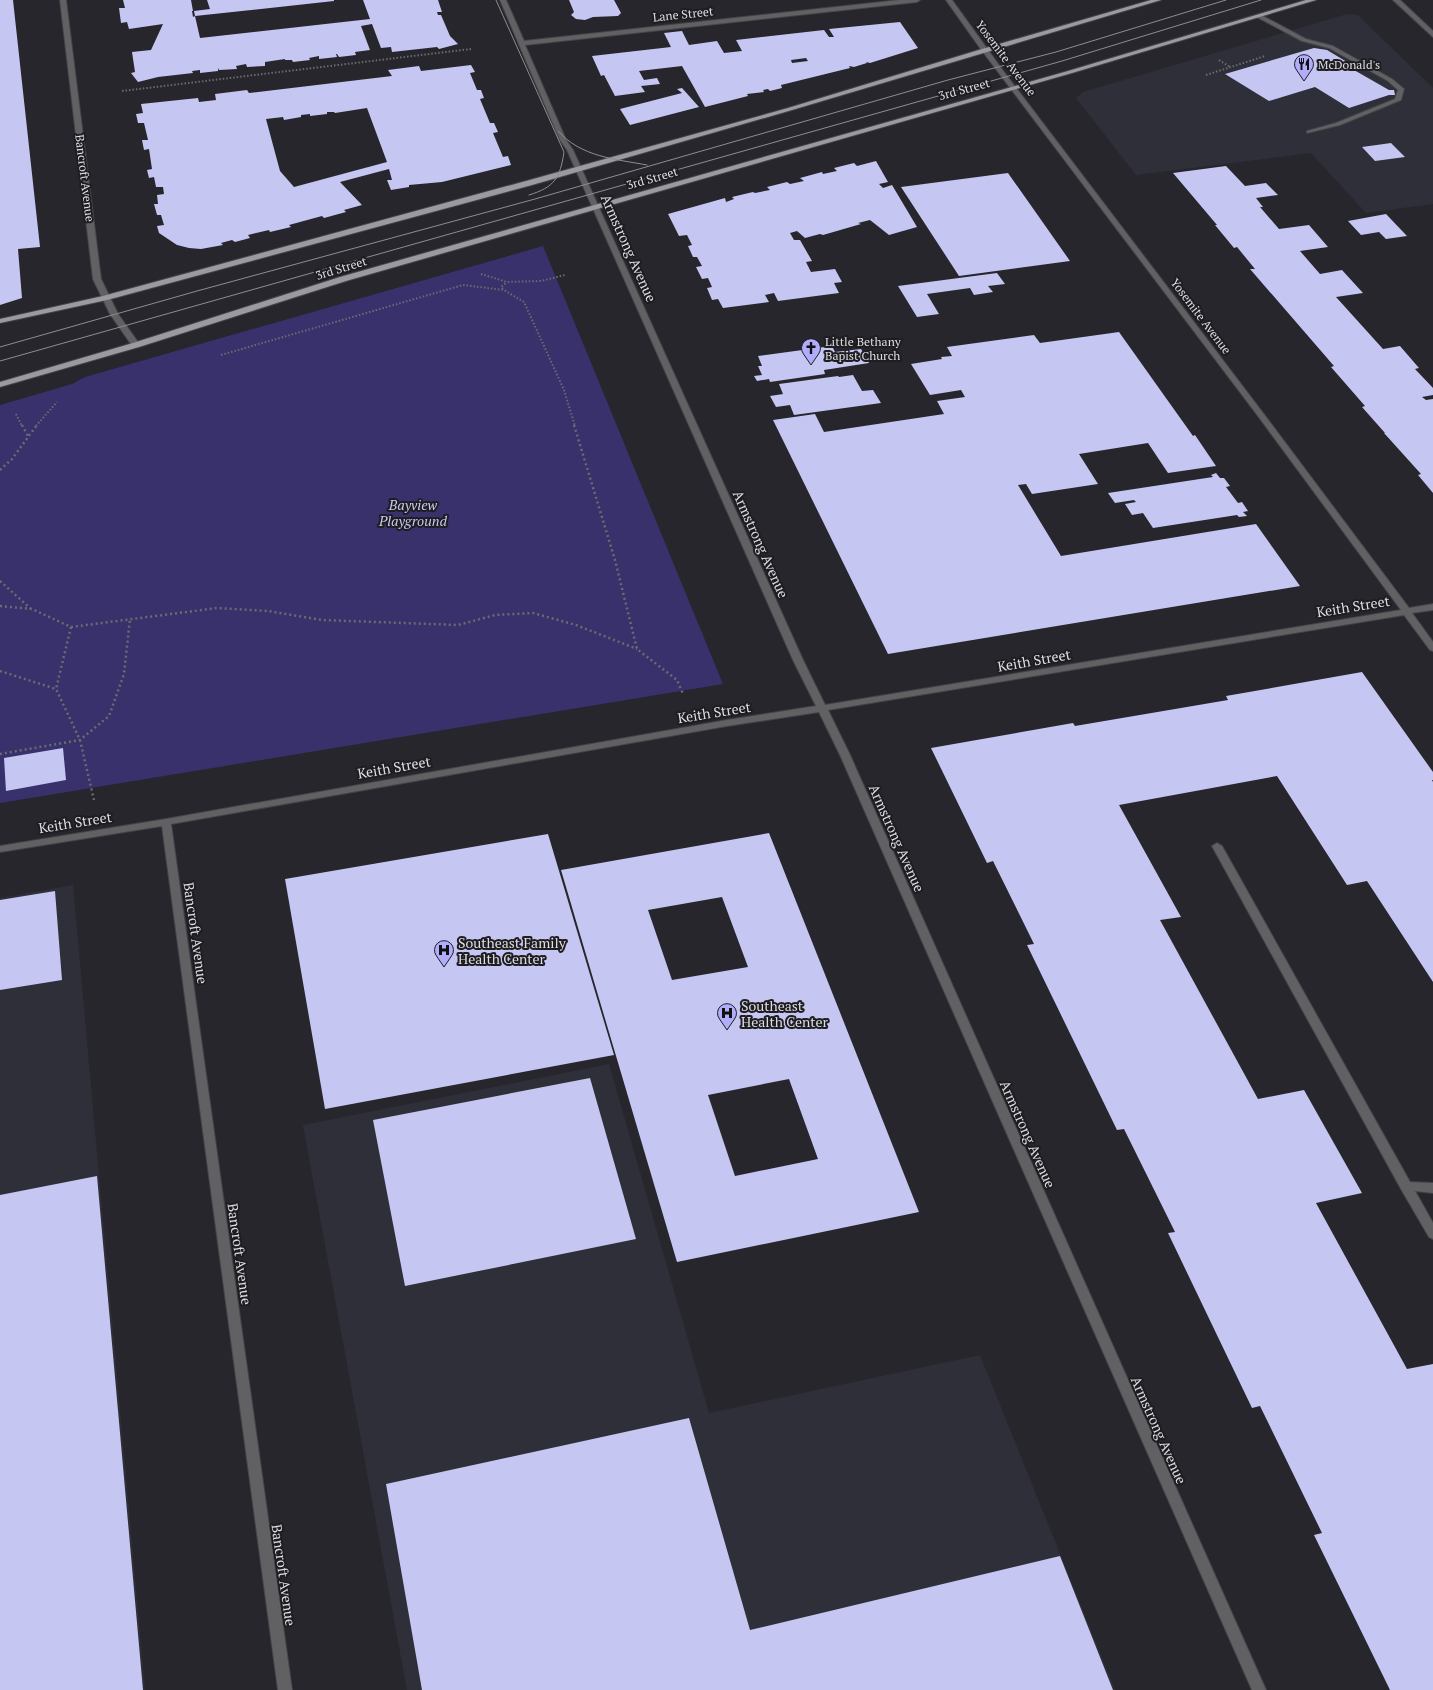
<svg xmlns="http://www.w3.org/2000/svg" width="1433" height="1690" viewBox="0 0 1433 1690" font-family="'PT Serif',serif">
<rect width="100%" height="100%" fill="#26262c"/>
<!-- built -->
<path fill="#2f2f39" d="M1347,14l11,1 75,73v116l-67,9 -55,-60 -175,22 -60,-77 7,-6z
M73,885l72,805h-145v-792z
M609,1064l100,349 271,-58 135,335h-708l-104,-565z"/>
<!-- green -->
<path fill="#38316c" d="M543,246l180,438 -723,119v-398l72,-21 13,-7z"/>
<!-- building -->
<path fill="#c6c6f3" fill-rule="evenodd" d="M0,0h13l27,247 -22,2 4,49 -22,7z
M123,0h68l2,11h-1l1,6 2,-1 5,22 170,-19 -7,-19h75l4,12h-5l1,3h3l9,21 8,8 -19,5 -2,-2 -45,5 -1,-5 -10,1 -9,-24 -11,2 9,24 -15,2 1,3 -17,2 -2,-3h-1l1,3 -18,2v-3l-10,2 1,2 -17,2 -1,-2h-7v-1l-20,3v4l-18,1 -1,-3 -10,2 1,3 -18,1 -1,-2v3l-18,2v-3l-8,1 1,2 -35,4 -20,5 -7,-9 4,-1 -3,-20 19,-2 12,-26 -34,5 -2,-7 -6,1 -2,-15h6z
M207,0h127v1l-139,15 -1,-5 16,-2z
M569,0h45l7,13 -3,3 -25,1 -8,3 -9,-1 -5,-4 3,-3z
M900,22l18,26 -48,15 -4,-1 1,1 -13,4 -5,-1 1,2 -69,17 1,3 -12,3 -2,-2 -5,1 1,2 -17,2 1,2 -43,11 -23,-41 -43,5 5,9 13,-2 3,6 -19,2 4,6 -30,4 -11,-21 -3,1 -9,-20 79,-9 -7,-14 18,-2 7,14 28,-4 7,12 18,-2 -6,-11 88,-10 5,7h5l-5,-8zM806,58l2,3 -16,2 -1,-3z
M1314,48l13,2 25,15 -5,1 42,24h5l1,5h-6l-40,13 -34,-21 -46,14 -44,-27z
M471,65l4,7 -5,1 7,17h4l3,8 -4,1 10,24h4l4,9 -5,1 10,24 5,-1 3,9 -69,17 -33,3v2l-18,3 -4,-10h5l-3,-11 -49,13 22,23 -18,5 2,2 -22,6 -2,-2 -33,9 2,2 -21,5 -1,-2 -21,5 2,3 -15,4 -3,-2 -11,3 2,2 -22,4 -12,-1 -12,-3 -18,-12 -2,-7 7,-1 -3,-10h-4l-3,-11h4l-1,-9 7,-1 -1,-7h-7l-2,-10 -5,1 -2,-8 5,-1 -3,-20 -5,1 -2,-10h6l-4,-17h-6l-2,-9 7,-1 -2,-9 57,-6 1,4 17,-2 -1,-6 32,-4 2,3 143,-17 -4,-6 31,-4 2,5zM367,108l20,54 -93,25 -14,-16 -14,-52 17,-2 1,3 17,-3v-2l9,-1v2l17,-2v-2h7l1,1z
M682,88l17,19 -69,18 -10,-16 62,-16 -5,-4z
M1391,143l14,14 -30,4 -13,-14z
M876,161l12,21 -9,2 4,4 9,-3 25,42 -28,8 -19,-15 -12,3 3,1 -38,11 -3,-1 -15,4 -8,-7 -7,2 4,7h6l12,21 -6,1 5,10 24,-3 7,13 -8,1 5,10 -61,8 -4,-8 -9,2 4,7 -46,6 -5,-9 -6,1 -5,-12 5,-1 -4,-9 -6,1 -6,-12 6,-1 -5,-9h-4l-5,-11 4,-1 -5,-10 -8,1 -11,-22 57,-16 1,4 8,-3 -2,-2 21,-5 2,1 15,-3 -3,-3 20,-5 3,2 14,-3 -4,-3 22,-6 1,2 14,-3 -3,-3 20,-5 3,3z
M1226,166l19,20 21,-3 12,12 -22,3 7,9h-3l19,22 30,-4 19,22 -28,4 20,23 22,-4 21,23 -27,4 47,52 17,-3 19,22 -4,1 18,19v7l-11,2 4,3 7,-1v94l-15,-18 3,-1 -37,-41h1l-23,-26 3,-1 -34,-39 3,-1 -84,-97h5l-18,-22 -3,1 -19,-23h2l-44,-52z
M1008,173l62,88 -111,15 -58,-89z
M1386,214l21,22 -21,3 -7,-7 -18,3 -13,-14z
M997,273l8,11 -17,2 5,6 -19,3 -4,-7 -43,6 12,20 -22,3 -19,-31z
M1119,332l74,104 2,-1 21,31 -48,7 -20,-30 -69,11 19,30 -66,10 -6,-10 -8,1 43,71 195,-32 44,62 -412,68 -115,-234 42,-6 9,18 120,-18 -7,-13 28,-4 -4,-7 -31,5 -19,-31 31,-5 -1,-2 11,-1 -5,-9 87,-12 6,8z
M832,346l3,6 26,-3 8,14 -45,7 1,4 -55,8 -1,-3 -12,2 -3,-5 8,-1 -4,-9h4l-4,-10z
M853,375l9,16 11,-1 8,13 -87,12 -4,-10 -14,2 -6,-11 13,-2 -4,-10 59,-8 1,1z
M1216,473l4,5h4l6,8 -4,1 12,16 4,-1 6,9 -5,1 4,4 -8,1 -2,-2 -84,13 -10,-15 -11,2 -7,-11 11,-2 -2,-2 -19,3 -7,-10 105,-16 -2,-2z
M1362,672l71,100v8h-1l1,2v200l-66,-101 -20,4 -70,-109 -158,29 62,112 -21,3 98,179 46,-9 58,103 -46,10 91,166 26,-5v326h-43l-76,-155 8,-2 -62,-127 -8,2 -84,-175 7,-1 -51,-103 -7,1 -90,-185 7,-1 -41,-83 -6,2 -56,-115 142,-25 2,3 153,-26 -2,-4z
M63,748l3,32 -60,11 -2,-33z
M769,833l150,379 -242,50 -116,-392zM722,897l26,70 -76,13 -24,-70zM789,1079l29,80 -83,17 -27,-81z
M548,834l66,221 -289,54 -40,-230z
M55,891l7,89 -62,10v-90z
M590,1078l46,161 -231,47 -32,-166z
M97,1176l46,514h-143v-495z
M689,1418l61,212 310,-74 53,134h-691l-36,-206z"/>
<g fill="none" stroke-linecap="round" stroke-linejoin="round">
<defs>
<path id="lane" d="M1259,14l47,25 27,7 59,33 12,10 -3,11 -61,25 -33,8v-2l29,-8 59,-24 3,-9 -10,-9 -59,-33 -27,-7 -45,-24 -1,-1z
M1217,843l5,3 188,336 23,1v10l-18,-2 18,32v16l-4,-2 -28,-48 -189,-343z"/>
<path id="street" d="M60,0h6l35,279 17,35 22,31 -4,2h-3l-23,-33 -17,-35z
M500,0h6l18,41 376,-41h20l-3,2 -392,43 41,95 7,10 230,510 22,45 576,-95 -143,-194 -278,-368 -34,-48h6l49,68 262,345 146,195 24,-4v6l-21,3 21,29v9l-3,-1 -26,-35 -576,95 22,45 416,935h-14l-412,-935 -21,-43 -92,14 -556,98 121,866h-14l-116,-864 -162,26v-6l166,-27 561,-99 89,-14 -23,-46 -226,-510 -7,-10z
M1393,0h7l33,31v6z"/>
<path id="primary" d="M1151,0h10l-369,110 -260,75 -425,115 -107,23v-4l103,-23 423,-115 262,-73 194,-59z
M1306,0h10l-244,73 -726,208 -207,66 -139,40v-5l133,-39 207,-66 728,-206z"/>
</defs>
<!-- lane casing -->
<use href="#lane" stroke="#434349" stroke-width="2"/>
<!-- street casing -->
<use href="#street" stroke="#434349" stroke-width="2"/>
<!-- primary casing -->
<use href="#primary" stroke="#434349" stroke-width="2"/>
<!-- path-far1 -->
<path stroke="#6b6b70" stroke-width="2" stroke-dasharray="1.5 2" stroke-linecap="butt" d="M1219,60l11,7
M1206,75l59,-19
M122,91l349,-42
M481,274l26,8 34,-1 24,-6
M503,289l-2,-2 6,-5
M221,355l242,-70 41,5 20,12 40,88 11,36
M16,414l6,12
M36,426l21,-24"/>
<!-- path -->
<path stroke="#6b6b70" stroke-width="2.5" stroke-dasharray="2 3" stroke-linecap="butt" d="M22,425l6,11
M574,425l41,135 22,89 40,31 6,14
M0,470l12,-11 25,-34
M0,581l31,28
M0,606l32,3 39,18 146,-19 51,3 54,9 136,5 37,-10 38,-2 43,12 61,24
M71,627l-15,62 24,51 14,60
M0,671l56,18
M0,754l80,-14 29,-24 15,-42 6,-55"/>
<!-- lane -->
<use href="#lane" fill="#616163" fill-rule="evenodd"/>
<!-- street -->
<use href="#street" fill="#616163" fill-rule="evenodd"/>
<!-- primary -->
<use href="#primary" fill="#9a9aa0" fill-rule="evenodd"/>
<!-- tram -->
<path stroke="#8d8d92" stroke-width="1" d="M496,0l68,152c-4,26 -9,35 -35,43
M558,131c23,26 57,28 89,34
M0,347l197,-56 338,-92 413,-119 108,-28 170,-52
M0,361l1062,-300 199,-61"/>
</g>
<!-- icons -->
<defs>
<symbol id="restaurant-pin" viewBox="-11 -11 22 30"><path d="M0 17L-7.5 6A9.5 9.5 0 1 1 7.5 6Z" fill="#b1adfa" stroke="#1d1d22"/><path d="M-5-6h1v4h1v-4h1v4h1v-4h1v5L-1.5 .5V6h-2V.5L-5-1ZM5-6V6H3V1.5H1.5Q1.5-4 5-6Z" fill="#111"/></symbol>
<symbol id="church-pin" viewBox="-11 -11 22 30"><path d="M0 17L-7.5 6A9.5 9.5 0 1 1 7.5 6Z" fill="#b1adfa" stroke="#1d1d22"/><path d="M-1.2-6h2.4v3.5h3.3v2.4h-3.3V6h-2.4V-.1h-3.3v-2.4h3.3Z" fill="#111"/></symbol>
<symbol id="hospital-pin" viewBox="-11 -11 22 30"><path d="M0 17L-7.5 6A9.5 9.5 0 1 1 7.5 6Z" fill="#b1adfa" stroke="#1d1d22"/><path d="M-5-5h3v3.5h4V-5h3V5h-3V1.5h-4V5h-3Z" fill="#111"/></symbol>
</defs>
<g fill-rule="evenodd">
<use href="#restaurant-pin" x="1293" y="53" width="22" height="30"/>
<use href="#church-pin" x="800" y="337" width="22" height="30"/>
<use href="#hospital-pin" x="433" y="939" width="22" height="30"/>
<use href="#hospital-pin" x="716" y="1002" width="22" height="30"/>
</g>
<g text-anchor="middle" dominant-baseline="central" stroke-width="4" stroke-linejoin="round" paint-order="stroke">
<!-- far-street labels -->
<g font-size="12" fill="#dedee2" stroke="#1d1d22">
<text transform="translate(683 14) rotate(-6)">Lane Street</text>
<text transform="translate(1006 58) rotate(53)">Yosemite Avenue</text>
<text transform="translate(964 89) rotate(-15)">3rd Street</text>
<text transform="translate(85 178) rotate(83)">Bancroft Avenue</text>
<text transform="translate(652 178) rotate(-16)">3rd Street</text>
<text transform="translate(341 268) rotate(-17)">3rd Street</text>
<text transform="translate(1201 316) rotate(53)">Yosemite Avenue</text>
</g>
<!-- far-poi labels -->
<g font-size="12" fill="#dedee2" stroke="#1d1d22" text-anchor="start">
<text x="1318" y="64">McDonald's</text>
<text x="825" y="341">Little Bethany<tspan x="825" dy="14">Bapist Church</tspan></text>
</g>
<!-- street labels -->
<g font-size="14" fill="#dedee2" stroke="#1d1d22">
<text transform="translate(629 248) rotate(66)">Armstrong Avenue</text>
<text transform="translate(761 544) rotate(66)">Armstrong Avenue</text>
<text transform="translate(1353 606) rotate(-9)">Keith Street</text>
<text transform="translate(1034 660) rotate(-10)">Keith Street</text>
<text transform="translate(714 712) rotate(-9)">Keith Street</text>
<text transform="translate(394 767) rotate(-10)">Keith Street</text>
<text transform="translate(75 822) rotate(-9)">Keith Street</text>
<text transform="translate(897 838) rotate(66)">Armstrong Avenue</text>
<text transform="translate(196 933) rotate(82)">Bancroft Avenue</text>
<text transform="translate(1028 1134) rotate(66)">Armstrong Avenue</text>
<text transform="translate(240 1254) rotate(82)">Bancroft Avenue</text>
<text transform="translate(1159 1430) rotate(66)">Armstrong Avenue</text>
<text transform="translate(284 1575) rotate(82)">Bancroft Avenue</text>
</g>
<!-- park labels -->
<g font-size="14" font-style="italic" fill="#c9c9f0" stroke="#1d1d22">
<text x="413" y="504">Bayview<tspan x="413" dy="16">Playground</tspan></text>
</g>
<!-- poi labels -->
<g font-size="14" fill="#dedee2" stroke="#1d1d22" text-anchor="start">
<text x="458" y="942">Southeast Family<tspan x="458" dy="16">Health Center</tspan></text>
<text x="741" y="1005">Southeast<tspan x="741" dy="16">Health Center</tspan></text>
</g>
</g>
</svg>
